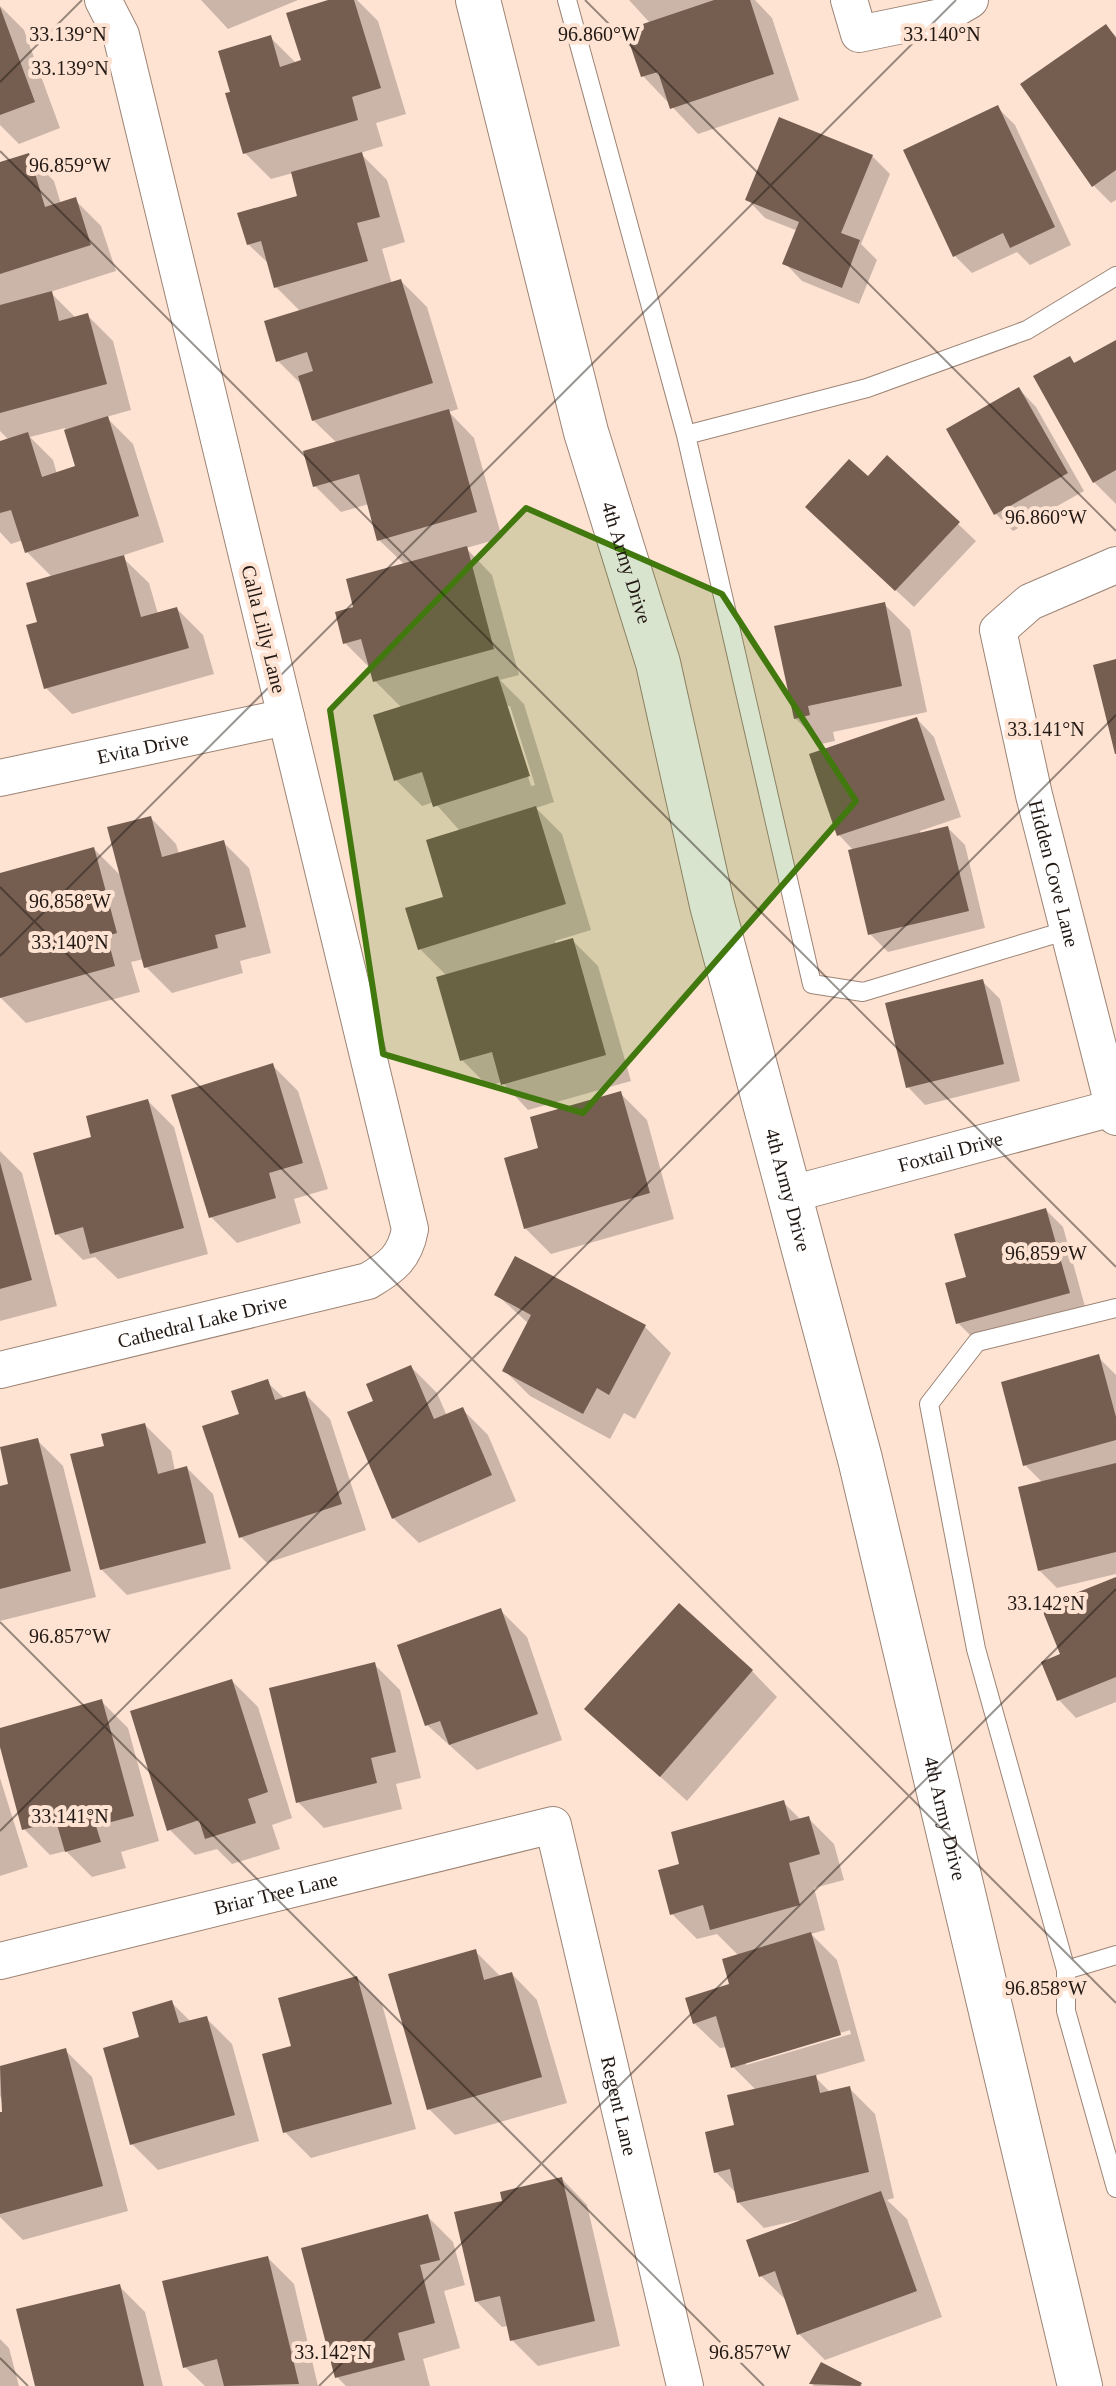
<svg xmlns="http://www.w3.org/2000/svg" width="1116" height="2386" viewBox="0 0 1116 2386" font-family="Georgia,serif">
<rect width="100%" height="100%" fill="#fee3d3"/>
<!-- shadow -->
<path fill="#0003" fill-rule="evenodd" d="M201,0h97l-70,29z
M335,0h22l21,21 28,93 -30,9 7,23 -23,7 27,27 18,62 -23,7 10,35 9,-3 26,26 31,102 -9,3 25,26 28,100 -36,10 26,27 27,100 -19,5 24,24 30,98 -18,6 26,26 29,96 -36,11 1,4 16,-5 26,26 33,115 -103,29 -26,-28 -14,4 -26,-26 -15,-84 -27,-27 25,-51 15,-67 -26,-29 -12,4 -26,-26 6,-72 -27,-27 -3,-11 -27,-27 10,-35 50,-43 -26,-25 -10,-36 -28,8 -26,-26 22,-43 -24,-23 -9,-33 -26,-26 23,-49 -25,-25 -6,-22 -22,-21 52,-47 -7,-24 -22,6 -26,-26 -13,-60 39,-55 26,26 6,-2zM506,706h4l25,79 -4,1z
M629,0h126l17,18 27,82 -101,34 -55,-58 7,-53z
M0,6l24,24 36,98 -41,16 -19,-19z
M1106,26l10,10v164l-5,3 -17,-17z
M997,107l18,18 56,120 -41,20 -13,-13 -45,21 -17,-17z
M28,155l26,26 7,23 14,-4 26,26 15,45 -66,21 26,26 11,-3 26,26 18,69 -25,7 27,27 31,98 -43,14 28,27 9,31 19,-5 26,26 11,39 -142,40 -26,-26 -7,-64 13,-47 -25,-25 -4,-12 -12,4 -11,-12v-89l9,-3 -9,-9v-267zM65,428l13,40 -21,6 -4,-14 -23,-23z
M872,156l18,18 -29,70 16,16 -18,44 -57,-23 -17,-18 13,-32 -33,-13 -17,-18z
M1116,342v162l-22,-22 -24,-124 6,7z
M1019,389l17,18 48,84 -71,40 -17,-17z
M868,479l90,45 18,17 -62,66 -89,-82z
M884,604l26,26 17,82 -94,20 2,9 -14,3 -26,-26z
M917,719l17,18 27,80 -41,14 1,3 27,-6 17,17 20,83 -97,24 -18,-18 -16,-83 -15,-16z
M151,818l25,26 3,10 44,-12 26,26 22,85 -31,8 3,12 -71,20 -26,-26 -2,-8 -13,3 9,30 -114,31 -26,-26v-122l94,-26 29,29z
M982,981l18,18 20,82 -95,24 -17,-18z
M272,1065l26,26 30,98 -34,10 7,24 -64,20 -26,-26z
M621,1094l26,26 27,99 -123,35 -26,-26 16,-78z
M148,1101l26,26 34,127 -90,25 -23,-22 -12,3 -26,-26z
M0,1151l22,22 35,133 -57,15z
M1046,1210l17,17 23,83 -110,31 -18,-18 -10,-38 20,-6z
M497,1295l148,32 26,26 -36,66 -11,-6 -14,26 -80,-43 -26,-26 25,-46z
M1098,1357l18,18v199l-59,14 -18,-18 4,-87 -18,-18z
M411,1367l26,26 10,23 15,-7 26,26 28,66 -97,42 -26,-25 -17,-116z
M267,1382l18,17 19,-6 26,26 36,111 -99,33 -26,-26v-122z
M145,1425l26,26 4,20 12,-3 26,26 18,75 -104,26 -26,-26 5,-122z
M37,1440l26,26 33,131 -96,24v-133l10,-2z
M1116,1579v123l-40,16 -17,-18 4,-45z
M501,1611l26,26 35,103 -85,30 -50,-45z
M374,1664l26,26 21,88 -25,6 6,25 -78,19 -26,-26z
M752,1671l25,26 -90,104 -101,-92z
M232,1681l26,26 34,111 -20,7 8,24 -48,15 -15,-15 -22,6 -26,-26z
M102,1702l26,26 31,113 -38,11 5,16 -34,9 -26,-26 -16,4 -26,-26 -24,-89v-10z
M0,1778l28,89 -28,9z
M783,1802l18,18 7,-2 26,26 10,36 -30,8 11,42 -14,4 26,26 28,101 -51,15 17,17 18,-5 26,26 19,84 -7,2 20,19 35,98 -117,43 -26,-26 -12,-33 -26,-25 39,-54 -1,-2 -35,8 -26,-26 -2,-9 -20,-21 20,-45 20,-37 -23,-23 -6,-20 -7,1 -26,-25 38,-37 7,-30 -22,-22 -20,5 -25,-25 9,-48zM850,2030l1,4 -105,31v-4z
M475,1951l26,26 11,-3 25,26 30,103 -112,32 -26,-26z
M356,1978l26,26 34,125 -105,29 -26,-26 9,-85z
M172,2003l19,19 15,-4 26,26 27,97 -101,29 -26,-26 10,-105z
M66,2051l26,26 36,134 -105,29 -23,-23v-103l5,-1 -5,-18v-27z
M562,2179l25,26 33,141 -82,20 -26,-26 -4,-14 -6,1 -26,-26 29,-99z
M427,2216l26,26 12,43 -21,6 16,57 -37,11 7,27h-84l-9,-9z
M268,2258l26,26 24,102h-113l-20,-19z
M119,2286l26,26 18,74h-126z
M0,2339l9,9 10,38h-19z
M812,2384h49l1,2h-48z"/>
<!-- building -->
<path fill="#755e50" d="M328,0h26l27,88 -29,9 6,23 -115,34 -18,-61 5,-1 -12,-41 53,-16 9,32 21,-7 -15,-47z
M714,0h36l24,74 -104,35 -12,-37 -17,5 -16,-47z
M0,7l35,95 -35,13z
M1106,24l10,14v132l-24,17 -72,-103z
M998,105l57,122 -45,21 -7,-15 -50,24 -50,-107z
M779,117l94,38 -32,78 19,7 -18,48 -60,-24 17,-42 -54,-22z
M362,152l18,65 -23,6 11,38 -94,27 -13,-47 -14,4 -10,-32 60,-17 -6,-24z
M29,153l16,54 31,-10 15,48 -91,29v-112z
M401,279l32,104 -121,38 -14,-45 15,-5 -6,-19 -31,10 -12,-41z
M52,291l7,30 29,-8 19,71 -107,29v-108z
M1116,340v130l-23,13 -60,-107 37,-20 4,7z
M1019,387l49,86 -74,42 -48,-86z
M449,409l28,103 -100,29 -18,-67 -46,13 -10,-36z
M108,416l31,100 -114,37 -14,-43 -11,3v-72l28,-9 14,45 33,-11 -11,-36z
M887,455l73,67 -65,69 -90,-84 44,-48 19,17z
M467,546l27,103 -121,33 -12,-43 -18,5 -8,-32 18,-5 -7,-28z
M124,555l17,62 36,-10 12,41 -145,41 -18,-64 11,-3 -11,-39z
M885,602l17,84 -94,20 2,9 -16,4 -20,-93z
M1116,659v95h-1l-22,-89z
M498,676l32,100 -97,31 -11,-35 -28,9 -21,-66z
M917,717l28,83 -108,36 -28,-82z
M536,806l30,98 -148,46 -13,-42 38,-11 -17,-57z
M151,816l11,41 62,-17 22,87 -31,8 3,13 -74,20 -37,-141z
M948,826l21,85 -101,24 -20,-85z
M94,847l23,86 -10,3 8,30 -115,32v-125z
M573,938l33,117 -105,30 -9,-33 -32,9 -24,-84z
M983,979l21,85 -98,24 -21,-85z
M273,1063l30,100 -34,10 7,25 -67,20 -38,-123z
M621,1091l29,102 -126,36 -20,-71 34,-10 -8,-31z
M148,1099l36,129 -94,26 -7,-27 -28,8 -22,-82 58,-16 -5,-21z
M0,1162l32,118 -32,9z
M1046,1208l24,85 -114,31 -11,-41 21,-6 -12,-43z
M515,1256l131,69 -37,70 -12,-7 -14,26 -81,-43 29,-56 -37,-20z
M1099,1354l17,63v23l-93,26 -22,-84z
M411,1365l23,54 29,-12 29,68 -100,44 -45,-107 26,-11 -7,-17z
M268,1379l7,21 30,-9 37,113 -103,34 -37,-112 37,-12 -8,-23z
M145,1423l13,51 29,-8 19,77 -106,27 -30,-116 34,-8 -3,-12z
M38,1438l33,133 -71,18v-103l8,-2 -8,-37z
M1116,1463v89l-78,19 -20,-84z
M1116,1577v100l-59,24 -16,-39 19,-8 -19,-47z
M679,1603l74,67 -93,107 -76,-68z
M501,1608l37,106 -89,31 -9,-24 -15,5 -28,-81z
M375,1662l21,90 -25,6 6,25 -81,20 -27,-115z
M232,1679l36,113 -20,7 8,24 -51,16 -6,-19 -32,11 -37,-120z
M102,1699l32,117 -38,10 5,16 -36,10 -9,-31 -34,9 -22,-83v-19z
M784,1800l6,21 19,-5 11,38 -31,9 11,42 -90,25 -7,-25 -33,10 -12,-45 21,-6 -8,-32z
M811,1932l30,103 -110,33 -15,-52 -23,8 -8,-26 44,-14 -7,-25z
M476,1949l8,31 28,-8 30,105 -115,33 -39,-136z
M357,1976l35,128 -109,29 -21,-79 29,-8 -13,-48z
M172,2000l7,23 28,-7 28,99 -105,30 -27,-97 36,-11 -7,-25z
M66,2048l37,138 -103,28v-102h2l-2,-46z
M816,2075l4,18 30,-7 19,86 -132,31 -7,-34 -16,4 -9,-41 29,-7 -7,-30z
M562,2177l33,144 -85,20 -10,-45 -25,6 -21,-90 48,-11 -2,-9z
M881,2191l36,100 -120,44 -22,-64 -16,6 -13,-37z
M428,2214l12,46 -20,5 15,58 -37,10 7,27 -70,18 -34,-130z
M268,2256l31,128 -75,2 -7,-27 -34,9 -21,-87z
M120,2284l24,102h-109l-19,-77z
M821,2362l41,21 -2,3 -51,-2z"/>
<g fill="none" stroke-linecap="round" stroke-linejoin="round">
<defs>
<path id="service" d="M567,0l119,435 181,-47 160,-58 89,-54
M686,435l126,549 51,8 205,-62
M1116,1955l-50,15v41l50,177
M1066,1970l-90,-321 -47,-245 48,-62 139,-34"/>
<g id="minor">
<path d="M849,0l10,34 82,-17 29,-17"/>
<path id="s1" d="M1116,565l-86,37 -32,28 36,165 82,322"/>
<path id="s2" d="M0,778l286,-61"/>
<path id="s3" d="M788,1195l325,-87"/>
<path id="s4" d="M0,1370l368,-89c24,-14 37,-24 42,-52l-289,-1194 -18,-35"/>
<path id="s5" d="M0,1961l553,-136 132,561"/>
</g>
<g id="tertiary">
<path id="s6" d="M478,0l108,432 72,231 54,242 148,554 220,927"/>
</g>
</defs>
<!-- service casing -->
<use href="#service" stroke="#9c8475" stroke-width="20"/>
<!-- minor casing -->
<use href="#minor" stroke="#9c8475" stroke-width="38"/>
<!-- tertiary casing -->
<use href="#tertiary" stroke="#9c8475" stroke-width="46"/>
<!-- service -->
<use href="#service" stroke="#fff" stroke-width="18"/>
<!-- minor -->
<use href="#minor" stroke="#fff" stroke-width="36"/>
<!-- tertiary -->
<use href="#tertiary" stroke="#fff" stroke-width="44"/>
</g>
<!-- marked area -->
<path fill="#41790f" fill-opacity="0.2" stroke="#41790f" stroke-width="6" stroke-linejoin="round" d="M526,508l196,86 134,207 -273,312 -200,-59 -53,-344z"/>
<!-- ticks -->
<path fill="none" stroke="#221914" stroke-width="2" stroke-opacity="0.45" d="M585,0l531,531M0,82l82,-82M0,151l1116,1116M0,887l1116,1116M0,956l956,-956M0,1622l764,764M0,1831l1116,-1116M0,2358l28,28M319,2386l797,-797"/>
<g text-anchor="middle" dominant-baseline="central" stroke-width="8" stroke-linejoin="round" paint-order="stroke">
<!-- street labels -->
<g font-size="20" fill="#221914" stroke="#fee3d3">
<text stroke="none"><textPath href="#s6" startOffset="582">4th Army Drive</textPath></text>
<text transform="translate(264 629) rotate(76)">Calla Lilly Lane</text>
<text stroke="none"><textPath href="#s2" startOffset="146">Evita Drive</textPath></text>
<text stroke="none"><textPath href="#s1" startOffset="386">Hidden Cove Lane</textPath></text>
<text stroke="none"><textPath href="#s3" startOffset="168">Foxtail Drive</textPath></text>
<text stroke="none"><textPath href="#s6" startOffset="1230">4th Army Drive</textPath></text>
<text stroke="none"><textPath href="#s4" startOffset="208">Cathedral Lake Drive</textPath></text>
<text stroke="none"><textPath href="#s6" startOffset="1878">4th Army Drive</textPath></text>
<text stroke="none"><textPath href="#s5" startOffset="284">Briar Tree Lane</textPath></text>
<text stroke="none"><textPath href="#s5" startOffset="858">Regent Lane</textPath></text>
</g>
</g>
<g font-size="20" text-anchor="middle" fill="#221914" stroke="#fee3d3" stroke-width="8" stroke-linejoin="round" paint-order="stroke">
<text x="68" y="41">33.139°N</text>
<text x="599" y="41">96.860°W</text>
<text x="942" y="41">33.140°N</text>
<text x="70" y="75">33.139°N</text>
<text x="70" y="172">96.859°W</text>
<text x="1046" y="524">96.860°W</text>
<text x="1046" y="736">33.141°N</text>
<text x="70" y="908">96.858°W</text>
<text x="70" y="949">33.140°N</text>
<text x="1046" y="1260">96.859°W</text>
<text x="1046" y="1610">33.142°N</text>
<text x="70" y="1643">96.857°W</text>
<text x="70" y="1823">33.141°N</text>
<text x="1046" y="1995">96.858°W</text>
<text x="333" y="2359">33.142°N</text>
<text x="750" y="2359">96.857°W</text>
</g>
</svg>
